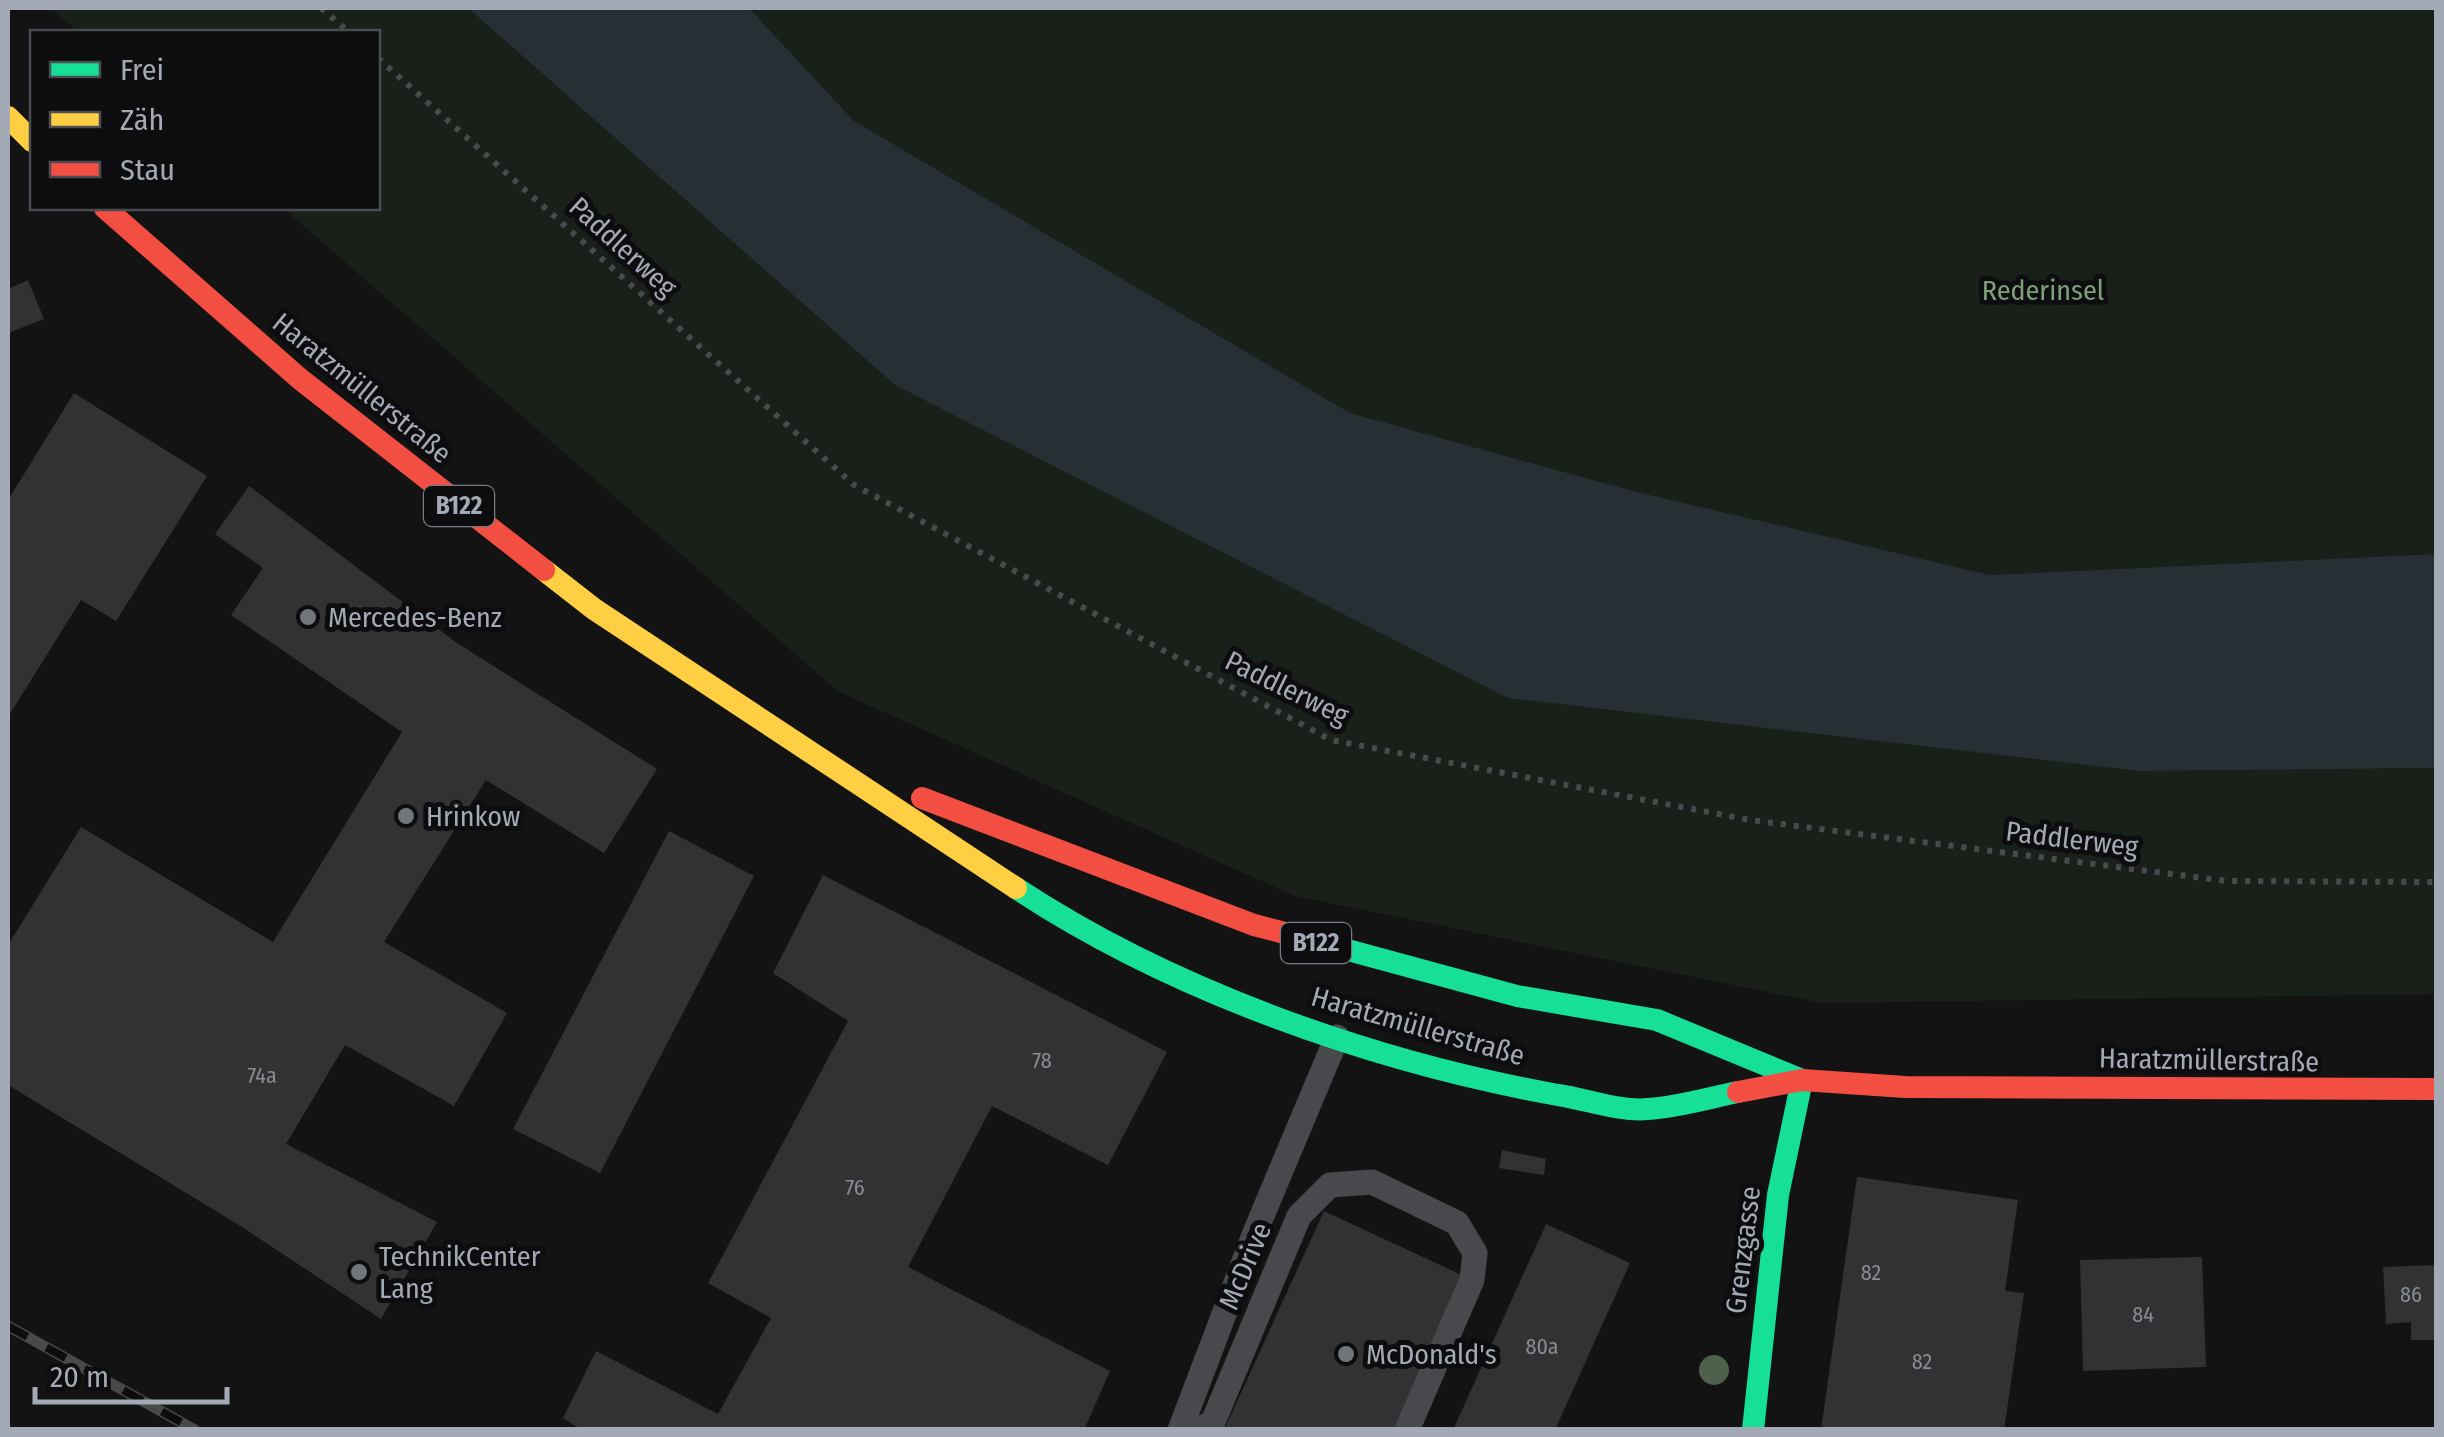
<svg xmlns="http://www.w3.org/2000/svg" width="2444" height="1437" viewBox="0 0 2444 1437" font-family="'Fira Sans Condensed',sans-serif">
<rect width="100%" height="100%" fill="#131313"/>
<!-- green -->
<path fill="#19201a" d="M50,8h418l427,377 1245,386 296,-3v226l-614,9 -527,-107 -456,-204 -556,-484h95v-176h-299z
M749,8h1687v546l-446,21 -357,-84 -283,-78 -496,-292z"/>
<!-- water -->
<path fill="#272f35" d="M468,8h281l105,113 496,292 283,78 357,84 446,-21v214l-296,3 -632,-73 -613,-313z"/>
<!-- building -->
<path fill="#323234" d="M28,280l16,39 -36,14v-44z
M74,393l133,83 -91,145 -35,-21 -73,117v-217z
M249,486l208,157 200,126 -53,84 -118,-73 -102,162 123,71 -53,93 -109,-61 -59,99 151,78 -56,97 -142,-94 -231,-140v-140l73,-118 192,115 129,-210 -171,-117 32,-47 -48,-34z
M669,831l85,45 -154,297 -87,-44z
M823,875l344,177 -59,113 -116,-59 -84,161 202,104 -26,59h-502l-19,-12 33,-67 122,63 53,-96 -63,-35 140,-262 -75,-48z
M1502,1150l44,9 -2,16 -45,-7z
M1857,1177l161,23 -13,91 19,2 -20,137h-183z
M1324,1211l144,67 -70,152h-174z
M1546,1224l84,39 -75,167h-102z
M2202,1257l4,110 -123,4 -3,-111z
M2436,1265v75h-25v-18l-25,2 -3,-57z"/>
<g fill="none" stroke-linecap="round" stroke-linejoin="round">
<!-- path -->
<path stroke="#494a4e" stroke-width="6" stroke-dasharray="5 8" stroke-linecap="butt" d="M321,8l28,24
M378,58l476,427 477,255 419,80 476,61 210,1"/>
<!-- lane -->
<path stroke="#47494c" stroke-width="25" d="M1180,1430l76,-200 81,-193
M1199,1430l14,-8 86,-206 31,-31 42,-3 85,41 18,30 -3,27 -65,150"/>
<!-- fast -->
<path stroke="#16e098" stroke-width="22" d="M1016,888c156,103 358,174 542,207 28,4 62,17 90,14 30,-2 60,-11 90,-17
M1311,940l206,56 140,24 145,60
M1753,1430l25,-235 24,-115"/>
<!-- slow -->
<path stroke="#ffcf43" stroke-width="22" d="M8,117l24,24
M544,570l50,39 422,279"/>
<!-- jam -->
<path stroke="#f24e42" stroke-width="22" d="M105,208l195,171 244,191
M922,798l332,127 57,15
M1738,1092l64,-12 103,7 531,2"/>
<defs>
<path id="rail" d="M8,1326l187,104"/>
</defs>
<!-- rail casing -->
<use href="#rail" stroke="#47494b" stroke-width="11"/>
<!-- rail -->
<use href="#rail" stroke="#0d0d0f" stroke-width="8" stroke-dasharray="22" stroke-linecap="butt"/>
</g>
<!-- trees -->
<circle fill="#4d614c" cx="1714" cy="1370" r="15"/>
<!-- markers -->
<g fill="#71757c" stroke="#0d0d0f" stroke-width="4">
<circle cx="308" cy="617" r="10"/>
<circle cx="406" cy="816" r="10"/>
<circle cx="359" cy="1272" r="10"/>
<circle cx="1346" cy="1354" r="10"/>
</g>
<g text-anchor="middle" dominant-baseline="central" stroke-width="10" stroke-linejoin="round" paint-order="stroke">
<!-- number labels -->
<g font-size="22" fill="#888c95">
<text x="1042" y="1060">78</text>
<text x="262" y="1075">74a</text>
<text x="855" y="1187">76</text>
<text x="1871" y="1272">82</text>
<text x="2411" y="1294">86</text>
<text x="2143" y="1314">84</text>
<text x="1542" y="1346">80a</text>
<text x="1922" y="1361">82</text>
</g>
<!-- shield labels -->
<g fill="#0d0d0f" stroke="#777b83" stroke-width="2.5">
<rect x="424" y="486" width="70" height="40" rx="8"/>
<rect x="1281" y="923" width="70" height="40" rx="8"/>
</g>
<g font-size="25" font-weight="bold" fill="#a4aab5">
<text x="459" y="506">B122</text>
<text x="1316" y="943">B122</text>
</g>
<!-- street labels -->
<g font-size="28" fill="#a4aab5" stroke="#0d0d0f">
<text transform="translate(623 247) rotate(42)">Paddlerweg</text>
<text transform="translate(362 388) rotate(39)">Haratzmüllerstraße</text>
<text transform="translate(1287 688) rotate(26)">Paddlerweg</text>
<text transform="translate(2072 839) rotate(7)">Paddlerweg</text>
<text transform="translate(1418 1026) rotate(16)">Haratzmüllerstraße</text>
<text transform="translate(2209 1060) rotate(1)">Haratzmüllerstraße</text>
<text transform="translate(1743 1250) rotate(-83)">Grenzgasse</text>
<text transform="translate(1245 1266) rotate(-67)">McDrive</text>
</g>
<!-- park labels -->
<g font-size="28" fill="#7ca07a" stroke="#0d0d0f">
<text x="2043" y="290">Rederinsel</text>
</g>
<!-- poi labels -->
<g font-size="28" fill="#a4aab5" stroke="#0d0d0f" text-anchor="start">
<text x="328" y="617">Mercedes-Benz</text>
<text x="426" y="816">Hrinkow</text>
<text x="379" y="1256">TechnikCenter<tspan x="379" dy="32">Lang</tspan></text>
<text x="1366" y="1354">McDonald's</text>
</g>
</g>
<!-- border -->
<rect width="2444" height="1437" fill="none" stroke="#a4aab5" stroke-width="20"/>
<!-- legend -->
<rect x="30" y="30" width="350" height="180" fill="#0d0d0f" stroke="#494c51" stroke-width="2.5"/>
<rect x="50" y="62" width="50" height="15" fill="#16e098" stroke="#494c51" stroke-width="2.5"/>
<text x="120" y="80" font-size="30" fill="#a4aab5">Frei</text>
<rect x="50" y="112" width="50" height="15" fill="#ffcf43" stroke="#494c51" stroke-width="2.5"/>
<text x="120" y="130" font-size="30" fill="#a4aab5">Zäh</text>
<rect x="50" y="162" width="50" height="15" fill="#f24e42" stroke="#494c51" stroke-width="2.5"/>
<text x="120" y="180" font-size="30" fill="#a4aab5">Stau</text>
<!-- scale -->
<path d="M35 1387v15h192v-15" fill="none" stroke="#a4aab5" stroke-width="5"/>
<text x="50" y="1387" font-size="30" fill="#a4aab5" stroke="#0d0d0f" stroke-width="8" paint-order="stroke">20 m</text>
</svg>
